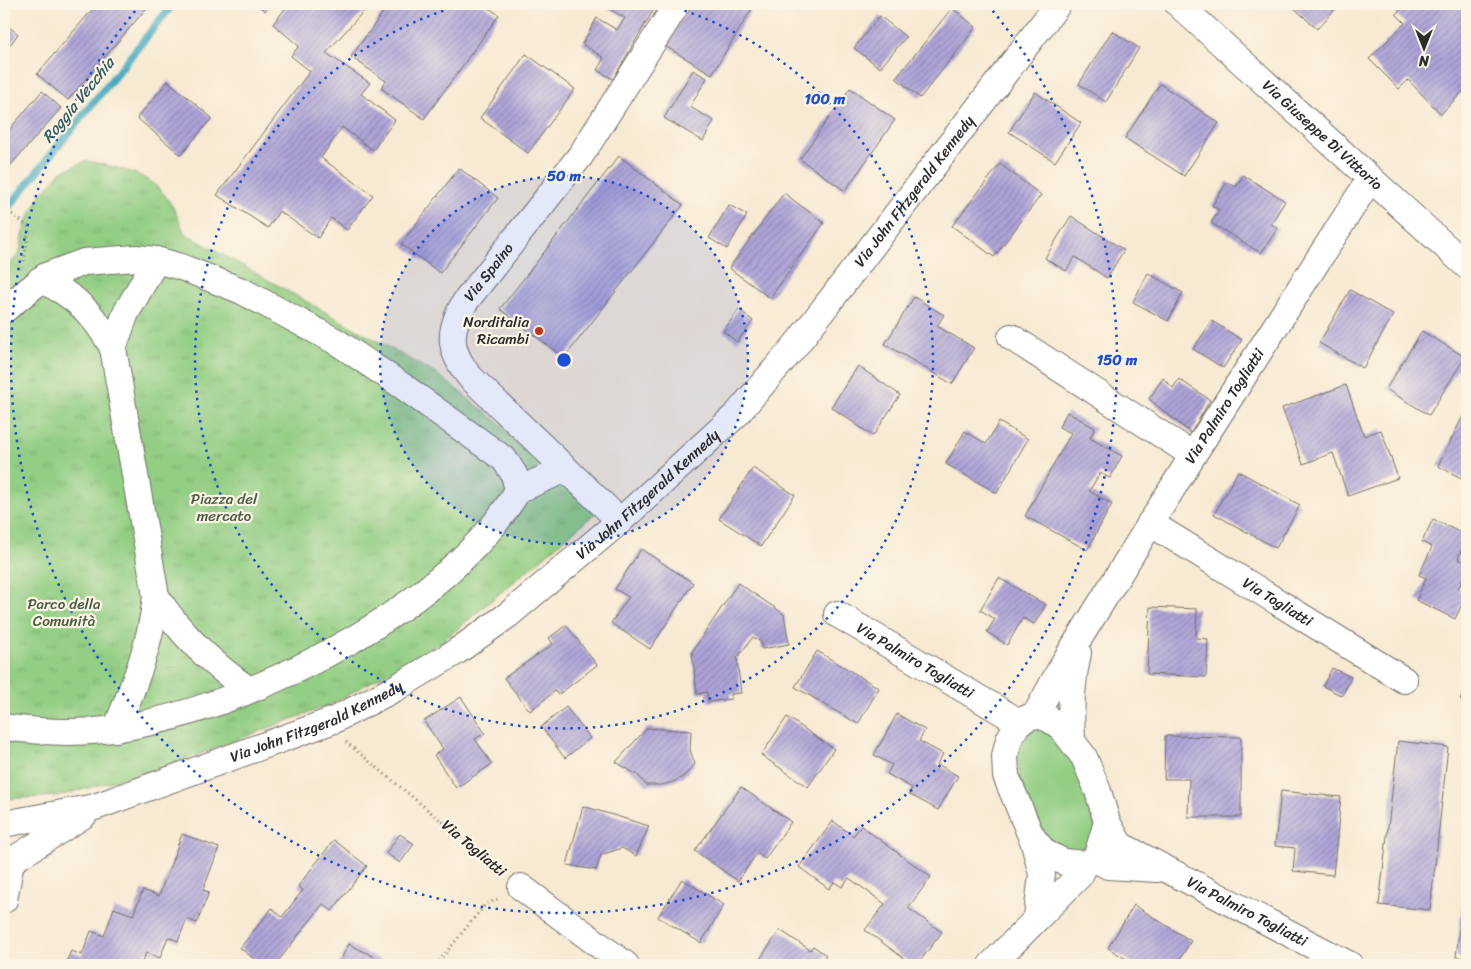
<svg xmlns="http://www.w3.org/2000/svg" width="1471" height="969" viewBox="0 0 1471 969" font-family="Sriracha,sans-serif">
<defs>
<pattern id="park-tufts" width="24" height="20" patternUnits="userSpaceOnUse" patternTransform="scale(1.25)"><rect width="24" height="20" fill="#92ce83"/><path d="M3 7l-1-3M5 7V3M7 7l1-3M15 17l-1-3M17 17v-4M19 17l1-3" fill="none" stroke="#7eb171"/></pattern>
<pattern id="building-hatch" width="6" height="6" patternUnits="userSpaceOnUse" patternTransform="scale(1.25)"><rect width="6" height="6" fill="#aea4d9"/><path d="M-1 1l2-2M0 6l6-6M5 7l2-2" fill="none" stroke="#8e86b0"/></pattern>
</defs>
<rect width="100%" height="100%" fill="#fcf5e5"/>
<filter id="ink" filterUnits="userSpaceOnUse"><feTurbulence type="fractalNoise" baseFrequency=".02" numOctaves="2"/><feDisplacementMap in="SourceGraphic" scale="10" xChannelSelector="R" yChannelSelector="G"/><feConvolveMatrix kernelMatrix="1 2 1 2 8 2 1 2 1" color-interpolation-filters="sRGB"/></filter>
<filter id="wash" filterUnits="userSpaceOnUse"><feTurbulence type="fractalNoise" baseFrequency=".0096" numOctaves="4" result="noise"/><feDisplacementMap in="SourceGraphic" scale="20" xChannelSelector="R" yChannelSelector="G"/><feGaussianBlur stdDeviation="1.12" result="paint"/><feColorMatrix in="noise" values="0 0 0 0 0 0 0 0 0 0 0 0 0 0 0 0 0 1.4 0 .05"/><feComposite in="paint" operator="in"/></filter>
<g filter="url(#wash)">
<rect width="100%" height="100%" fill="#f7ead3"/>
<!-- green -->
<path fill="#92ce83" stroke="#5e7c57" d="M1038,726l23,9 30,66 5,31 -7,11 -7,5 -7,2 -14,-2 -14,-8 -27,-58 -3,-29 10,-24z"/>
<!-- park -->
<path fill="url(#park-tufts)" stroke="#5e7c57" d="M87,161c53,11 78,17 97,72l254,142 112,88 48,48 -155,130 -111,63 -164,62 -109,30 -55,3v-530l15,-14 7,-32 15,-29 21,-23z"/>
<g fill="none" stroke-linecap="round" stroke-linejoin="round">
<!-- stream -->
<path stroke="#3ea9be" stroke-width="8" d="M4,213l169,-209"/>
</g>
<g id="blocks">
<!-- building -->
<path fill="url(#building-hatch)" d="M97,4h53l-82,96 -31,-26z
M257,4h14l-6,7z
M289,4h81l-44,49 44,30 -9,11 34,26 -22,30 -31,-23 -21,31 52,37 -26,35 -16,-12 -13,20 -39,-27 -11,17 -51,-33 93,-124 -19,-15 8,-10 -26,-22z
M389,4h94l16,11 -75,104 -43,-31 5,-7 -35,-24z
M601,4h56l-44,75 -16,-9 7,-12 -22,-14 15,-26 20,12 8,-12z
M691,4h64l-43,70 -47,-28z
M1290,4h50l-23,25z
M1406,4h57l4,4v79l-26,27 -33,-34 -9,9 -30,-30 36,-36 -9,-9z
M952,8l24,19 -56,71 -24,-20z
M880,16l26,21 -26,31 -26,-20z
M4,23l14,11 -14,19z
M1112,31l27,17 -33,54 -27,-18z
M526,54l49,35 -47,64 -48,-35z
M693,70l14,8 -17,29 24,14 -11,20 -39,-23z
M168,81l44,37 -31,37 -44,-37z
M1160,84l59,39 -35,53 -59,-38z
M850,88l45,32 -50,71 -45,-32z
M42,91l19,17 -51,58 -6,-5v-25z
M1035,92l46,31 -26,39 -46,-30z
M619,156l64,49 -119,153 -64,-49z
M1000,164l41,31 -47,62 -42,-31z
M459,168l39,30 -58,75 -39,-29z
M1243,175l42,26 -14,23 7,4 -17,25 -50,-30 8,-13 -7,-4 15,-24 9,5z
M784,193l40,30 -54,75 -41,-30z
M729,205l18,10 -20,34 -18,-11z
M1071,216l53,34 -17,28 -32,-21 -9,14 -21,-13z
M1148,273l35,20 -15,28 -35,-19z
M1350,290l43,25 -30,53 -44,-25z
M914,297l30,18 -7,11 37,22 -22,36 -67,-40z
M739,309l14,12 -16,21 -14,-11z
M1212,321l30,19 -19,28 -30,-19z
M1422,331l43,26 -36,58 -43,-26z
M858,366l42,29 -27,41 -42,-29z
M1163,378l10,10 6,-9 31,21 -19,33 -42,-34z
M1346,385l18,51 17,-6 17,48 -50,18 -15,-43 -30,11 -21,-56z
M1467,408v73l-29,-15z
M1067,412l28,16 -5,10 32,18 -12,22 -10,-5 -11,18 23,13 -25,46 -62,-34 46,-83 -12,-6z
M999,422l29,17 -31,54 -51,-29 19,-33 21,13z
M753,468l42,27 -34,51 -42,-27z
M1238,471l62,34 -24,43 -62,-34z
M1433,519l34,17 -9,23 9,4v7l-9,19 9,5 -12,25 -39,-19 10,-22 -7,-3 13,-28 -10,-5z
M641,549l52,34 -43,66 -39,-26 18,-26 -14,-8z
M999,578l47,27 -12,19 -11,-6 -16,27 -20,-13 8,-13 -15,-9z
M738,583l46,31 5,30 -27,5 -1,-7 -8,-5 -16,21 4,35 -10,1v5l-23,3 -1,-10 -10,2 -5,-42z
M1150,607l47,2 -1,29 12,1 -2,38 -59,-3z
M566,625l31,40 -39,30 -3,-4 -25,20 -26,-33 49,-34 -4,-6z
M817,651l62,37 -21,36 -63,-37z
M1332,668l19,9 -9,19 -19,-10z
M1467,687v16l-7,-3z
M461,697l24,36 -10,6 17,25 -36,24 -22,-33 9,-6 -19,-28z
M566,707l24,31 -25,20 -24,-31z
M897,714l28,16 -6,11 24,13 -6,10 21,12 -20,34 -29,-16 3,-6 -25,-14 5,-9 -18,-10z
M787,717l47,32 -26,38 -47,-32z
M647,728l44,3 -1,19 5,14 -11,12 -11,6 -12,3h-15l-7,-9 -23,-14z
M1165,736l76,1v80h-53l1,-38h-25z
M1398,741l50,6 -18,163 -51,-5z
M741,787l50,35 -26,37 -8,-6 -19,28 -43,-30z
M1281,791l60,6 -8,78 -40,-4 2,-23 -20,-2z
M583,806l66,20 -13,30 -14,-8 -21,7 -5,15 -29,-5z
M833,821l20,15 8,-10 70,51 -23,31 34,24 -25,33h-4l-48,-35 20,-26 -36,-26 -7,9 -8,-5 -5,7 -30,-22z
M182,834l37,14 -16,42 6,2 -12,31 -10,-4 -9,22 -10,-4 -8,21 -14,-5 -5,12h-76l6,-14 11,4 9,-24 13,5 10,-28 19,7 10,-25 16,6z
M400,834l14,10 -14,19 -14,-10z
M334,840l33,26 -35,45 -9,-7 -48,61h-13l-22,-17 32,-40 10,9 21,-27 -5,-4z
M1466,872l1,1v85l-11,-1z
M682,879l42,26 -23,38 -43,-26z
M1134,905l57,36 -15,24h-40l-28,-17z
M780,930l30,20 3,-4 13,9 -5,7 6,3h-64l-5,-3z
M349,944l37,19 -1,2h-47z"/>
</g>
</g>
<g filter="url(#ink)">
<use href="#blocks" fill-opacity="0" stroke="#726e66" stroke-width="1"/>
<g fill="none" stroke-linecap="round" stroke-linejoin="round">
<defs>
<g id="street">
<path id="s1" d="M1178,4l289,262"/>
<path d="M156,260l-30,53 -13,35 43,248c25,39 55,67 93,94"/>
<path d="M40,280c35,14 55,36 73,68"/>
<path d="M4,310l42,-34 38,-14 52,-4 20,2 25,7 61,24 95,51 64,43 103,74 10,15 4,16c-65,114 -260,213 -386,236 -41,8 -87,7 -128,1"/>
<path d="M1011,337l182,118"/>
<path d="M518,490l48,-21"/>
<path id="s2" d="M620,521l-151,-145c-21,-27 -21,-45 -4,-74l116,-147 96,-151"/>
<path id="s3" d="M1150,523l254,157"/>
<path id="s4" d="M837,614l182,108"/>
<path id="s5" d="M1036,714l29,-53 128,-206 177,-276"/>
<path d="M1036,714l13,5 12,8 23,30 14,34 9,31 -9,30 -3,7 -10,5 -21,-2 -19,-9 -14,-17 -25,-60 -1,-20 4,-17 10,-17z"/>
<path d="M116,729c18,-44 35,-85 40,-133"/>
<path d="M1072,741c-2,-31 -1,-57 6,-88"/>
<path id="s6" d="M1107,822l13,23 230,120"/>
<path id="s7" d="M4,824l91,-17 239,-87 60,-31 62,-37 52,-37 112,-94 117,-107 59,-69 262,-341"/>
<path d="M1032,836l10,38 -5,42"/>
<path d="M1095,859l13,7 49,3"/>
<path d="M13,860l71,-45"/>
<path d="M521,887l105,78"/>
<path d="M4,900l7,-38"/>
<path d="M991,965l89,-90 5,-11"/>
</g>
</defs>
<!-- street casing -->
<use href="#street" stroke="#726e66" stroke-width="28"/>
<!-- path -->
<path stroke="#726e66" stroke-width="3" stroke-dasharray="1 4" stroke-linecap="butt" d="M4,208l25,19 -5,34
M346,742l157,130
M436,965l48,-59 15,-8"/>
<!-- street -->
<use href="#street" stroke="#fff" stroke-width="26"/>
</g>
</g>
<!-- distance rings -->
<circle cx="564" cy="360" r="184" fill="#1d4ed8" fill-opacity=".12"/>
<g fill="none" stroke="#1d4ed8" stroke-width="2.5" stroke-dasharray="2.5 5">
<circle cx="564" cy="360" r="184"/>
<path d="M663 4A369 369 0 1 1 465 4"/>
<path d="M988 5A553 553 0 1 1 140 5"/>
</g>
<!-- markers -->
<circle fill="#c8321e" stroke="#fcf5e5" stroke-width="2" cx="539" cy="331" r="5"/>
<g text-anchor="middle" dominant-baseline="central" stroke-width="4.5" stroke-linejoin="round" paint-order="stroke">
<!-- street labels -->
<g font-size="15" fill="#2b2b2b" stroke="#fcf5e5">
<text stroke="none"><textPath href="#s1" startOffset="195">Via Giuseppe Di Vittorio</textPath></text>
<text stroke="none"><textPath href="#s7" startOffset="1140">Via John Fitzgerald Kennedy</textPath></text>
<text stroke="none"><textPath href="#s2" startOffset="328">Via Spaino</textPath></text>
<text stroke="none"><textPath href="#s5" startOffset="361">Via Palmiro Togliatti</textPath></text>
<text stroke="none"><textPath href="#s7" startOffset="735">Via John Fitzgerald Kennedy</textPath></text>
<text stroke="none"><textPath href="#s3" startOffset="150">Via Togliatti</textPath></text>
<text stroke="none"><textPath href="#s4" startOffset="91">Via Palmiro Togliatti</textPath></text>
<text stroke="none"><textPath href="#s7" startOffset="330">Via John Fitzgerald Kennedy</textPath></text>
<text transform="translate(474 848) rotate(40)">Via Togliatti</text>
<text stroke="none"><textPath href="#s6" startOffset="170">Via Palmiro Togliatti</textPath></text>
</g>
<!-- poi labels -->
<g font-size="15" fill="#2b2b2b" stroke="#fcf5e5" text-anchor="end">
<text x="529" y="322">Norditalia<tspan x="529" dy="17">Ricambi</tspan></text>
</g>
<!-- park labels -->
<g font-size="15" fill="#4a5c45" stroke="#fcf5e5">
<text x="224" y="499">Piazza del<tspan x="224" dy="17">mercato</tspan></text>
<text x="64" y="604">Parco della<tspan x="64" dy="17">Comunità</tspan></text>
</g>
<!-- water labels -->
<g font-size="16" font-style="italic" fill="#335d66" stroke="#fcf5e5">
<text transform="translate(78 100) rotate(-51)">Roggia Vecchia</text>
</g>
</g>
<circle cx="564" cy="360" r="8" fill="#1d4ed8" stroke="#fcf5e5" stroke-width="2.5"/>
<g font-size="15" text-anchor="middle" font-weight="bold" fill="#1d4ed8" stroke="#fcf5e5" stroke-width="4.5" stroke-linejoin="round" paint-order="stroke">
<text x="825" y="104">100 m</text>
<text x="564" y="181">50 m</text>
<text x="1117" y="365">150 m</text>
</g>
<!-- margin -->
<rect width="1471" height="969" fill="none" stroke="#fcf5e5" stroke-width="20"/>
<!-- north arrow -->
<g transform="translate(1424 48) rotate(180)" stroke="#fcf5e5" stroke-width="4" paint-order="stroke">
<path d="M0-4L9 19L0 12L-9 19Z" fill="#2b2b2b"/>
<text y="-8" font-size="14" font-weight="bold" text-anchor="middle" fill="#2b2b2b">N</text>
</g>
</svg>
